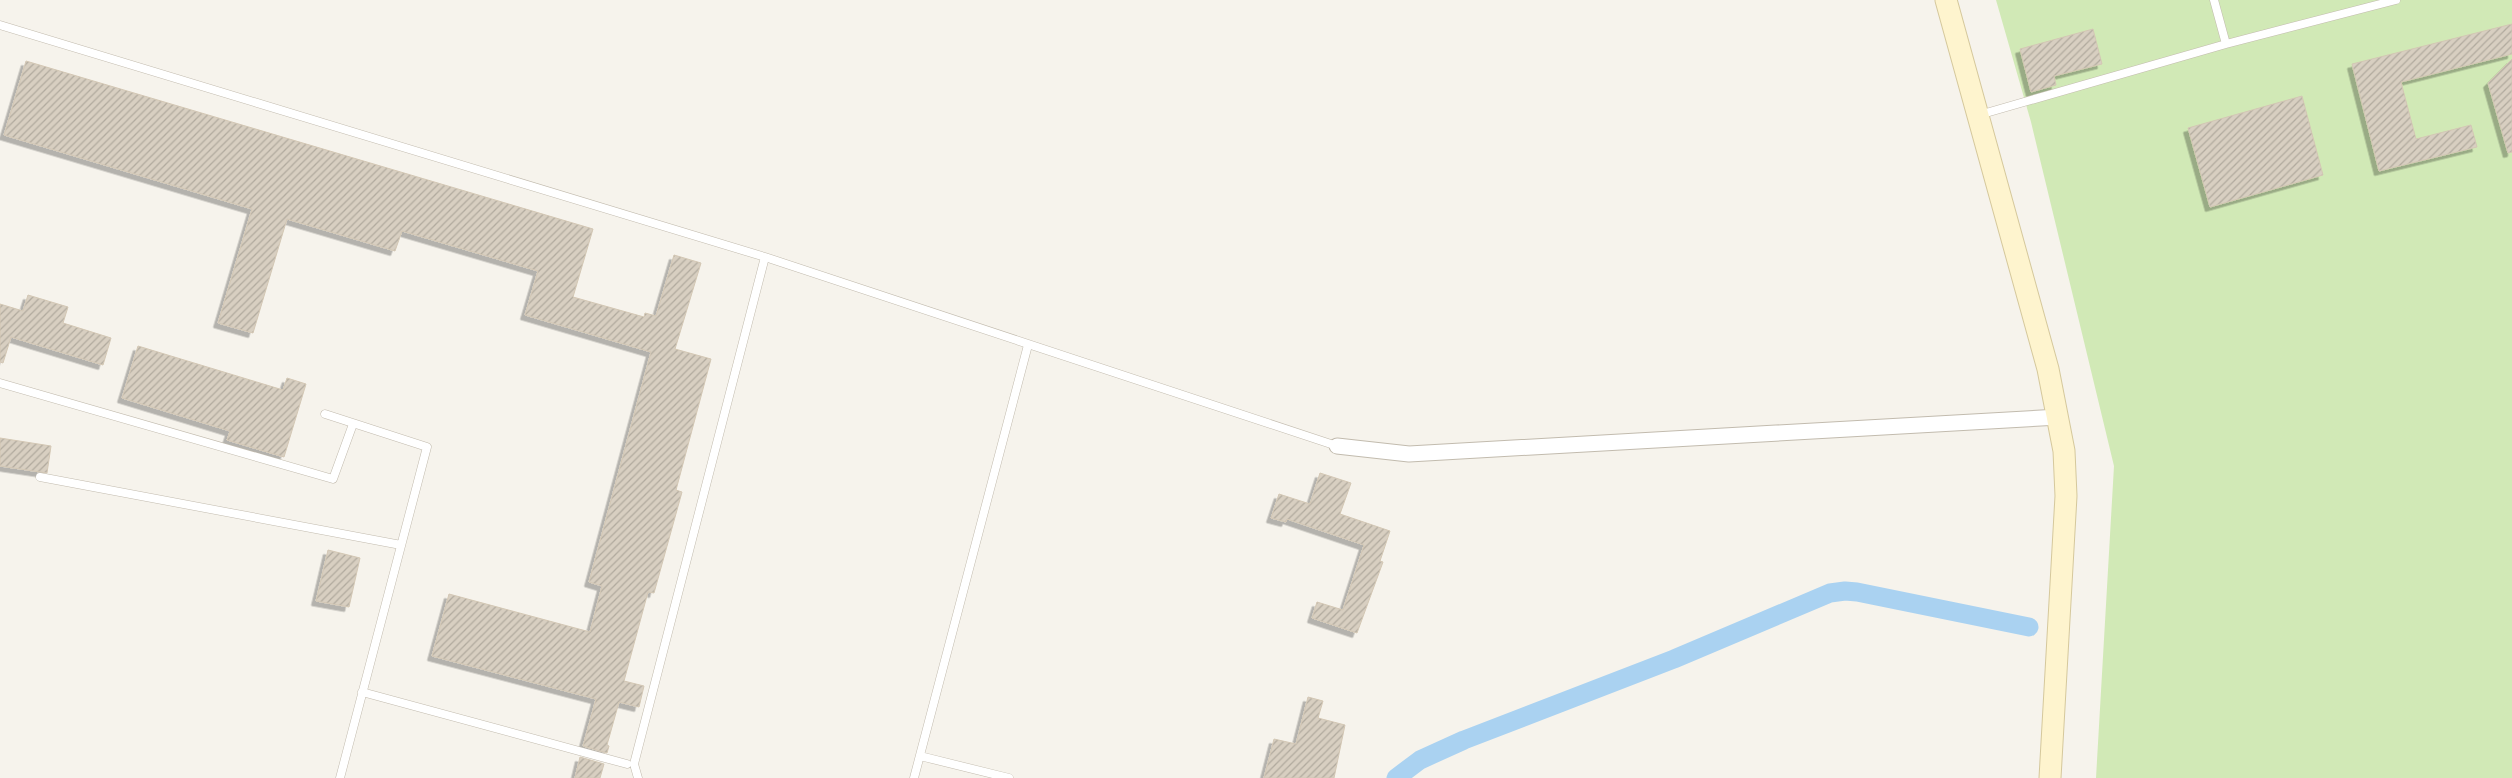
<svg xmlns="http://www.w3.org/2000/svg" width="2512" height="778" viewBox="0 0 2512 778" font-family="Barlow,sans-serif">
<defs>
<pattern id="building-hatch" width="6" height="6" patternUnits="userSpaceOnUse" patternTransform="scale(1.25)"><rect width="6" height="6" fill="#d8cfc1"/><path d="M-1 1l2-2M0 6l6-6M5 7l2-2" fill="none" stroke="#b1aa9e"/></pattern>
<filter id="shadow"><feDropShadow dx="-4.5" dy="4.5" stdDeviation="0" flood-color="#0004"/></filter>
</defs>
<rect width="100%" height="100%" fill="#f6f3ec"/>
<!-- pitch -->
<path fill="#d1e9b6" d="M1996,0h516v778h-416l18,-312 -83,-344z"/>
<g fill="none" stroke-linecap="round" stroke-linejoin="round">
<!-- canal -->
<path stroke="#aad2f1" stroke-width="19" d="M1396,778l24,-18 44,-20 210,-81 156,-66 15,-2 12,1 172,35"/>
</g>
<!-- building -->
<path fill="url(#building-hatch)" stroke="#d3c7b4" filter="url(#shadow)" d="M2512,24v30l-111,28 15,57 55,-14 6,22 -98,24 -27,-107z
M2093,29l9,35 -48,12 2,9 -25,7 -11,-43z
M2512,59v93l-4,1 -20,-70z
M26,61l567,168 -20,68 71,20 1,-4 11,3 18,-61 27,8 -26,86 36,10 -35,131 6,2 -28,101 -6,-1 -24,89 20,5 -5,21 -20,-5 -12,43 2,1 -2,7 -24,-7 13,-47 -164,-43 17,-62 141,38 12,-46 -13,-4 62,-230 -126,-37 13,-44 -136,-40 -7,20 -108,-32 -34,114 -35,-10 34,-114 -248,-74z
M2302,96l21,79 -113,32 -22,-79z
M28,295l40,12 -5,16 48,15 -8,27 -92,-28 -8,26 -3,-1v-58l23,7z
M138,346l145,44 4,-12 19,6 -22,73 -57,-17 3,-9 -108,-33z
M0,438l51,8 -4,27 -47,-7z
M1320,473l31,10 -11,31 50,17 -10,30 3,1 -26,71 -45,-15 5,-16 26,8 21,-65 -77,-26 -1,3 -15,-4 8,-24 31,10z
M328,550l32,8 -11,49 -33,-6z
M1308,697l15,4 -5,17 27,7 -11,53h-70l10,-39 22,5z
M580,757l24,7 -4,14h-25z"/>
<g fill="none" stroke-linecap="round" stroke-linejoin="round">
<defs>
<path id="lane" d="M2214,0l12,44
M0,25l765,232 572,189
M1979,115l247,-71 170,-44
M0,383l333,96 20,-55
M325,414l102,33 -87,331
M40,477l361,68
M362,692l265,72
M920,756l89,22
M638,778l-4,-14 131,-507
M914,778l114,-433"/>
<path id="street" d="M1337,446l72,8 650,-37"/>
<path id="secondary" d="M1946,0l102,369 16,82 2,45 -16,282"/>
</defs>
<!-- lane casing -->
<use href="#lane" stroke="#c2bbae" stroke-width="9"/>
<!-- street casing -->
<use href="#street" stroke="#c2bbae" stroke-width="17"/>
<!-- secondary casing -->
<use href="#secondary" stroke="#d5c89c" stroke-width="23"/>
<!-- lane -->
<use href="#lane" stroke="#fff" stroke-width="8"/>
<!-- street -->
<use href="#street" stroke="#fff" stroke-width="15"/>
<!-- secondary -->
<use href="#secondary" stroke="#fef4ce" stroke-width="21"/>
</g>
</svg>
